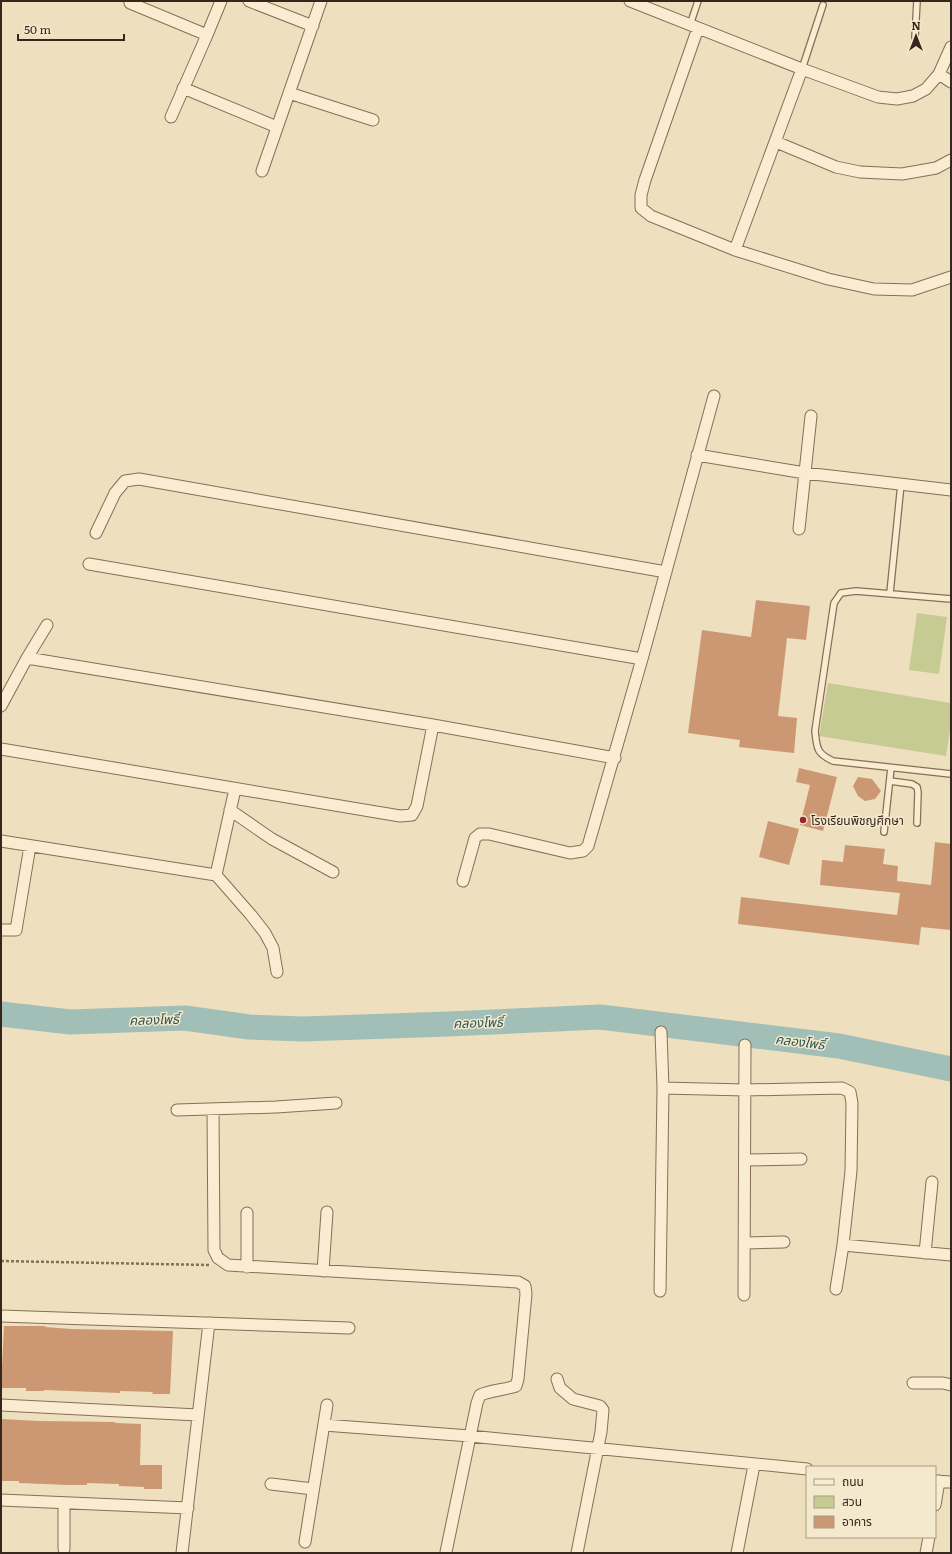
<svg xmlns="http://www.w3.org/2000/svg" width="952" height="1554" viewBox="0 0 952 1554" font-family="Literata,'Noto Sans Thai',serif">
<rect width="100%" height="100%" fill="#eedfbe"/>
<!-- green -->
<path fill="#c5cb92" d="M917,613l30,4 -8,57 -30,-4z
M828,683l123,20v21l-5,32 -127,-20z"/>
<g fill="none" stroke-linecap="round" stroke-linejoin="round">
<!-- river -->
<path stroke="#a1bfb6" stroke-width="25" d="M1,1014l69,8 115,-4 64,9 54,2 145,-5 152,-7 239,29 112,23"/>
</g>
<!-- building -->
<path fill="#cc9773" d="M756,600l54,6 -4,34 -19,-2 -9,78 19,2 -3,35 -55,-6 1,-7 -52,-7 14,-103 49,7z
M799,768l38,9 -14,54 -23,-6 10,-40 -14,-3z
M858,777l14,2 9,12 -6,8 -10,2 -7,-5 -5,-10z
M768,821l31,8 -10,36 -30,-8z
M935,842l16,2v86l-30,-3 -2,18 -181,-21 3,-27 156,18 3,-22 -80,-8 2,-25 21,2 2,-17 40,4 -2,15 15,2 -1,15 34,4z
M4,1326h41v1l26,2 102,2 -3,63h-18l1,-2 -33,-1v2l-76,-3v1h-18v-3h-25z
M1,1419l38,2 76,1v1l26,1 -1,41h22v24h-18v-2l-25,-1v-2l-32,-1v2h-18l-50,-2v-2h-18z"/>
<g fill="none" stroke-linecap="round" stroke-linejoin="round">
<defs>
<path id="service" d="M690,25l8,-24
M915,37l2,-36
M802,69l21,-64
M890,593l11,-109
M951,599l-95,-8 -15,2 -7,10 -19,128c2,17 1,22 18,30l118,13
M890,781l22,3 5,3 1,5 -1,31
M884,832l7,-64"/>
<path id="minor" d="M249,1l64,25
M630,1l172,68 76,28 19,2 16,-3 13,-7 13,-15 12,-27
M130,3l77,32
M698,28l-53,152 -4,15v13l10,8 84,34 93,29 46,10 38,1 39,-13
M939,74l12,8
M183,88l94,39
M289,93l84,27
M171,117l36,-82 14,-34
M776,142l60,25 24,5 42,2 34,-6 15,-8
M262,171l59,-170
M735,250l67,-181
M697,455l108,18 146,17
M799,529l12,-113
M96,533l19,-40 10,-12 14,-2 527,93
M89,564l553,95
M27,658l406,67 182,33
M1,706l26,-48 20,-33
M1,749l399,67 12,-1 5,-9 16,-81
M230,810l42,29 61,33
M1,841l215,34 35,40 14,18 8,15 4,24
M216,875l19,-86
M463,881l12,-43 5,-4h9l81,19 13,-2 5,-5 54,-187 72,-263
M1,930h15l14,-84
M663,1088l82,2 97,-2 8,4 2,11 -1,68 -8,74 -7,44
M213,1109l1,141 4,8 10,7 290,17 7,4 1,8 -8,85 -2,7c-12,4 -24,4 -36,9l-3,8 -31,149
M177,1110l99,-3 60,-4
M745,1160l56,-1
M247,1213v54
M745,1243l39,-1
M843,1245l108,10
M925,1253l7,-71
M323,1271l4,-59
M660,1291l3,-203 -2,-56
M744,1295l1,-250
M1,1316l348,12
M557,1379l3,9 13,11 27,7 3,4 -2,22 -24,121
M913,1383h30l8,2
M1,1405l197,10
M324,1425l146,11 337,33
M935,1481l16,1
M271,1484l42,5
M1,1500l187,8
M935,1505l4,-24
M305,1542l22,-137
M64,1549v-46
M182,1553l27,-230
M737,1553l17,-88
M926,1553l3,-16"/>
</defs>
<!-- service casing -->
<use href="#service" stroke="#866f57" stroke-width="8"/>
<!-- minor casing -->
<use href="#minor" stroke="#866f57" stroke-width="13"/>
<!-- path -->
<path stroke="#866f57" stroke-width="2.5" stroke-dasharray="3 2" stroke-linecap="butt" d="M1,1261l208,4"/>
<!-- service -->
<use href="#service" stroke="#f9ecd1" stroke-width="5.5"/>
<!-- minor -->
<use href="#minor" stroke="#f9ecd1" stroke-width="11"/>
</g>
<!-- markers -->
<circle fill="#952729" stroke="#f5e9cd" stroke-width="1.5" cx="803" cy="820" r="4"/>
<g text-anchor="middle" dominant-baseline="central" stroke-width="3" stroke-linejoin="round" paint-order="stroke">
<!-- poi labels -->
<g font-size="12" fill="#35271c" stroke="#f5e9cd" text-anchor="start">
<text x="811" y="820">โรงเรียนพิชญศึกษา</text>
</g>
<!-- water labels -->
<g font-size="13" font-style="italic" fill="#2b5552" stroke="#f5e9cd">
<text transform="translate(154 1019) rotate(-2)">คลองโพธิ์</text>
<text transform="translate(478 1022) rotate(-2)">คลองโพธิ์</text>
<text transform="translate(800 1041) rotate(7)">คลองโพธิ์</text>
</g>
</g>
<!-- border -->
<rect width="952" height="1554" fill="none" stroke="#35271c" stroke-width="4"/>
<!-- legend -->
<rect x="806" y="1466" width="130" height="72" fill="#f5e9cd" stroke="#a89b86"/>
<rect x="814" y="1479" width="20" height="6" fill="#f9ecd1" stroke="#a89b86"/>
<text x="842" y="1486" font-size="12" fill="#35271c">ถนน</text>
<rect x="814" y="1496" width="20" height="12" fill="#c5cb92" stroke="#a89b86"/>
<text x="842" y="1506" font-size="12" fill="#35271c">สวน</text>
<rect x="814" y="1516" width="20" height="12" fill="#cc9773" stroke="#a89b86"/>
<text x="842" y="1526" font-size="12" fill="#35271c">อาคาร</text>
<!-- north arrow -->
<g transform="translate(916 36)" stroke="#f5e9cd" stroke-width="3" paint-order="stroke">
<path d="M0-3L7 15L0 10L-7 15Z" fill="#35271c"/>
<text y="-6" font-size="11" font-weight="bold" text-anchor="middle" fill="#35271c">N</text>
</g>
<!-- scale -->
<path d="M18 34v6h106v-6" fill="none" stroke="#35271c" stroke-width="2"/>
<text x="24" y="34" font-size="12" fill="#35271c" stroke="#f5e9cd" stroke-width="3" paint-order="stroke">50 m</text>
</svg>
